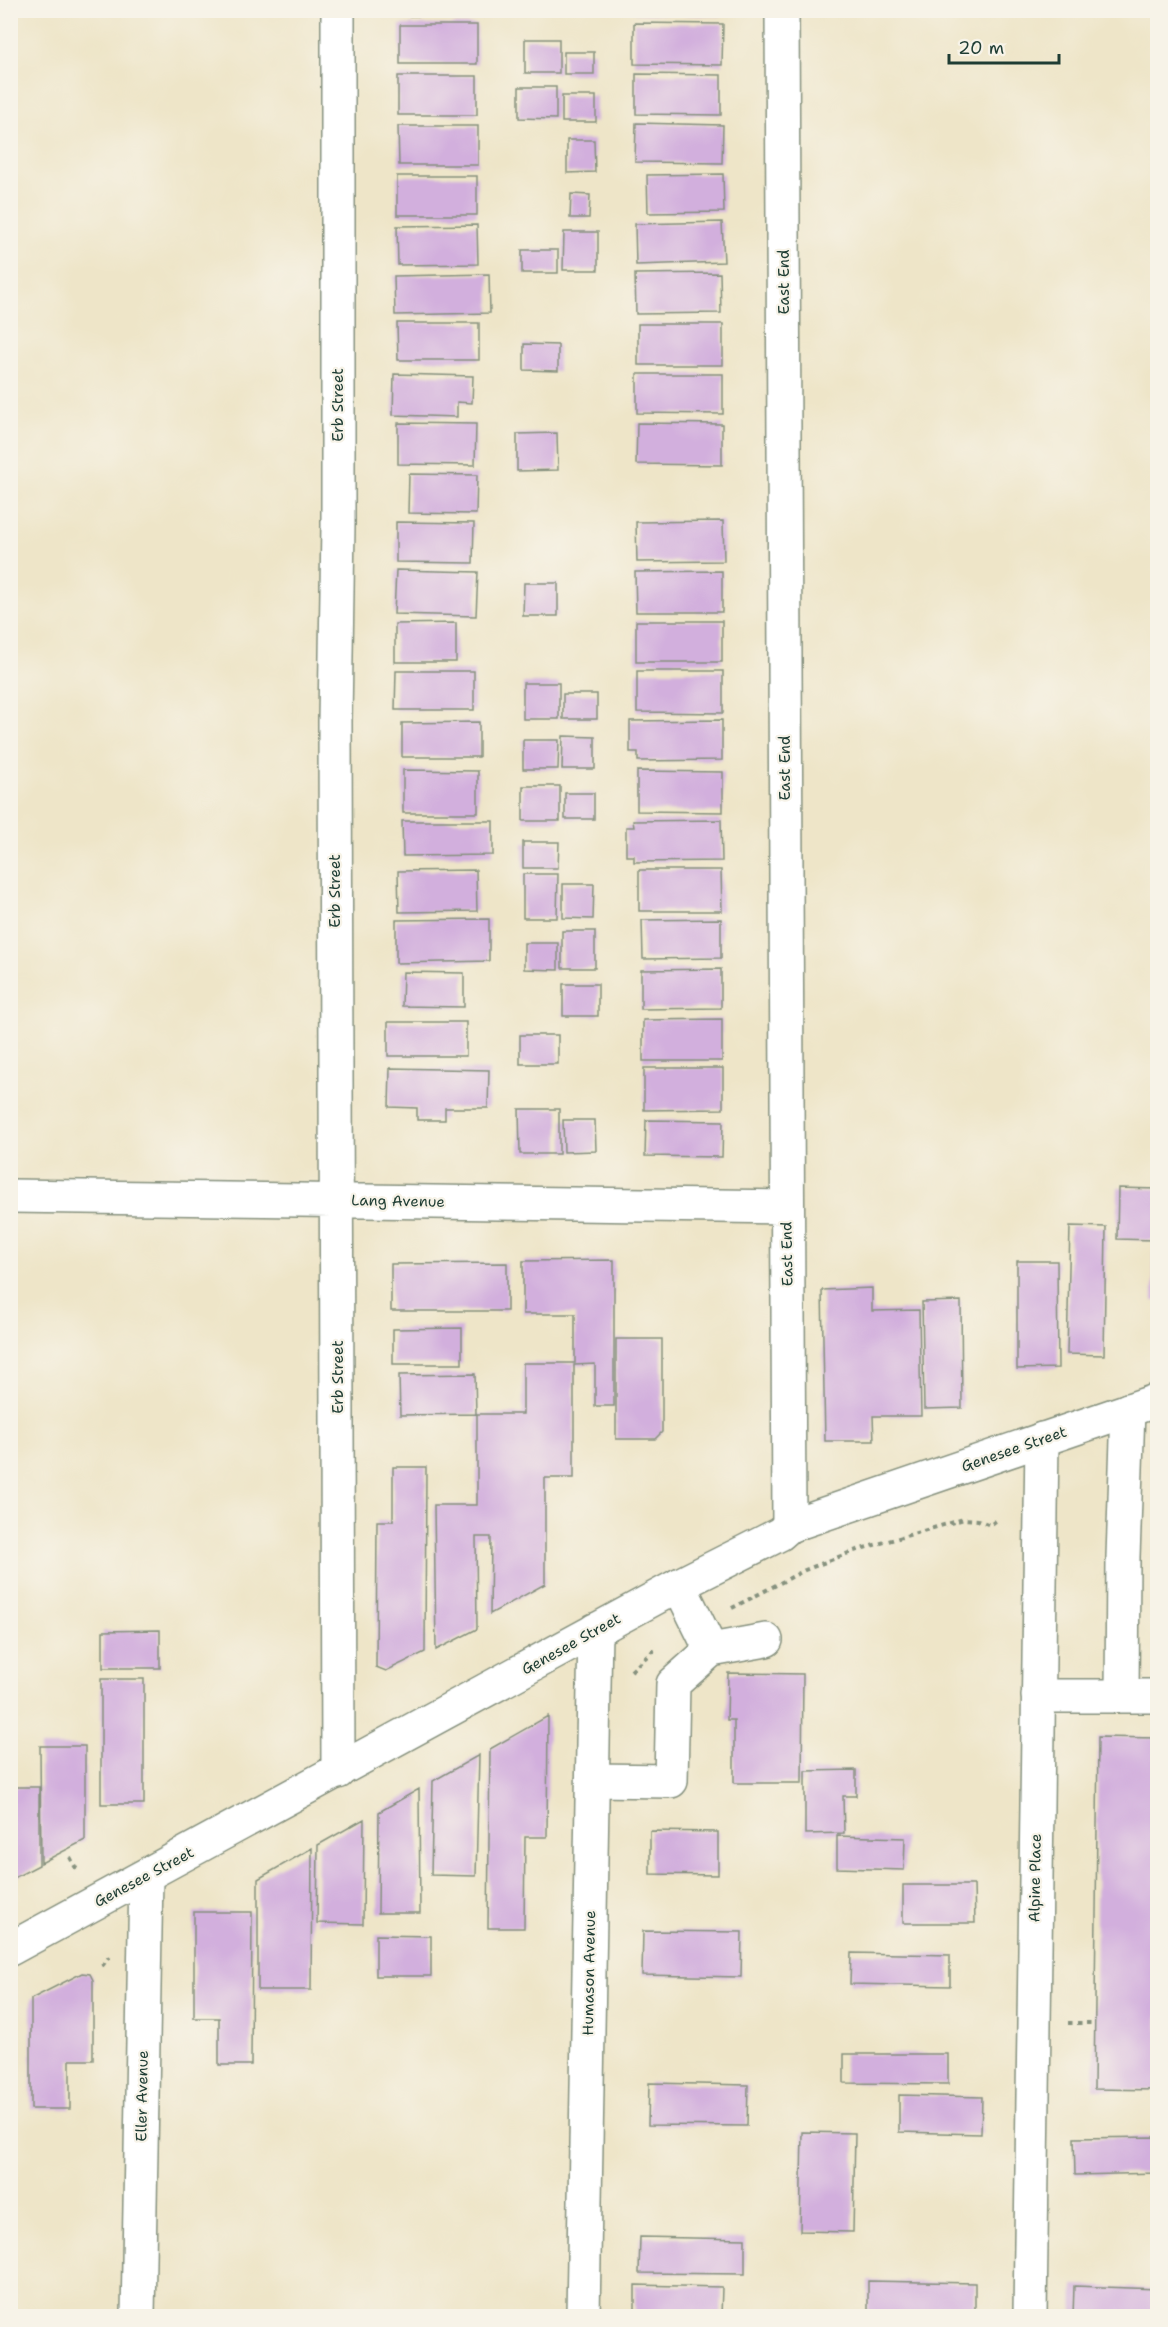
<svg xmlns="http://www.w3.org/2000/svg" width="1168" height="2327" viewBox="0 0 1168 2327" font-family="'Shantell Sans',sans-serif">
<rect width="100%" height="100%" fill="#f7f3e8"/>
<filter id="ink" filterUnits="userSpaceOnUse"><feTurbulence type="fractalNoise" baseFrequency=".0167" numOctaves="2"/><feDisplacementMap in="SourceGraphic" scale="12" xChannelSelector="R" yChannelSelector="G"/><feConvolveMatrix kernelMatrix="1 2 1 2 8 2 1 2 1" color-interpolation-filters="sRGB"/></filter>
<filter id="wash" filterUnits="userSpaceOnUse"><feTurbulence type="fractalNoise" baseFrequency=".008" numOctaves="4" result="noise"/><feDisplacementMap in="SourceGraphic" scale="24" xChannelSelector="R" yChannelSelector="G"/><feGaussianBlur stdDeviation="1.35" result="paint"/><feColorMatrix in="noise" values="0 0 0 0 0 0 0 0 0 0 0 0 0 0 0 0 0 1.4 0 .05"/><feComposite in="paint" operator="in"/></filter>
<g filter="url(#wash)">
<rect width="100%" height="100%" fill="#eee5c8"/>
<g id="blocks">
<!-- building -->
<path fill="#d2afdd" d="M400,10h78v5l-78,1z
M635,10h87v6l-87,-3z
M634,23l89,1 -1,41 -88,-1z
M400,25h77v39h-77z
M525,39h34v34h-34z
M564,52h30v22h-30z
M636,74l85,1v40l-85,-1z
M398,76h79v39h-79z
M519,87h37v32l-37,-1z
M562,96h34v26h-34z
M636,123l87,2 -1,38 -87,-1z
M398,126h80v39h-79z
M567,140h27l1,32 -28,1z
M723,174l1,38 -76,1 -1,-38z
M397,176h80v39h-80z
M571,194l19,1 -1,23h-19z
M722,222l2,40 -88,3 -1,-41z
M477,225l1,39 -80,1 -1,-39z
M564,232h34v38h-35z
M522,250h36v23h-36z
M720,273l1,40 -85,1 -1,-40z
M489,274l1,39 -95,2 -1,-39z
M397,323h82v37h-81z
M638,324h85v41h-85z
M524,344l34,1v26l-34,-1z
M394,374l79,2 -1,27 -15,-1v15l-64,-2z
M637,374h86v40l-86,-1z
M398,423l78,1 -1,41 -77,-1z
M637,423l85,1v41l-86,-1z
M557,433l1,37 -41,1v-37z
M409,474l68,1 -1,39 -68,-1z
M723,521l1,40 -87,1 -1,-40z
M396,522l78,1 -1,40 -77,-1z
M396,570l82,2 -2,44 -82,-2z
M722,571v41h-86l-1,-40z
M524,583h34v33h-35z
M636,621h86v41h-86z
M456,623v39h-61v-38z
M396,671h78v39h-79z
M637,671h86v42l-86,-1z
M523,683h36v36h-36z
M563,694h34v25h-34z
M722,720v40l-84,1v-9h-8v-31z
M479,722v35h-77v-34z
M563,736l32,1v32h-33z
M523,740h36l-1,29h-35z
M403,770l75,1v42h-75z
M637,771l86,1v40l-86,-1z
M523,786h37v35h-37z
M565,793h29v26h-29z
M721,820l1,41 -88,1v-6h-8v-29h8l-1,-6z
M402,821h91v34l-90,1z
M523,842h36l-1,26h-35z
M476,870l1,41 -78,1 -1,-41z
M639,870h82l1,41h-83z
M523,874h35l-1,44h-34z
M563,884h31l-1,35 -30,-1z
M489,919v42l-93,2v-43z
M721,919v39l-78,1 -1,-39z
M562,931h33v37h-33z
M524,943h34v27l-34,-1z
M721,969v39l-80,1v-39z
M403,972l61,1v34l-62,-1z
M563,984h35v32h-35z
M722,1019v42h-79v-41z
M388,1022h78v34h-78z
M520,1035h38v29h-38z
M390,1068l99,2 -1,38h-43v12h-28v-12l-28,-1z
M644,1068h79v41l-79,1z
M519,1109h40v45h-39z
M563,1120h32l1,31 -32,1z
M646,1120l77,1 -1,36 -77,-1z
M1118,1188l40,1v112h-5l1,-61 -37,-1z
M1070,1226l36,1 -2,128 -37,-1z
M614,1260v146h-19v-42l-21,1v113h-29v106l-55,30 1,-77h-15l1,92 -41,21 -2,-145h43v-91h46v-51h52v-49h-52v-53z
M1017,1261h40l1,107 -41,1z
M507,1263v48h-116v-47z
M872,1288v23l47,-1 2,106h-48l1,25h-49l-3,-151z
M961,1301l1,107 -38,1 -2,-107z
M462,1328v36h-69v-35z
M616,1339h46v93l-7,7h-39z
M475,1374l1,40 -76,1 -1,-40z
M393,1467h33l-1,185 -39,19 -10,-4 1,-146h16z
M160,1630v38h-57v-37z
M728,1673l75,1 -1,109h-68v-63h-7z
M101,1679h43v125h-43z
M548,1716l-1,121h-22l-1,91h-36l2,-179z
M1098,1737l60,1v352l-64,-1z
M40,1746h45v94l-44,23z
M479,1755l-3,121 -45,-1 2,-94z
M856,1770v26h-13l1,37 -39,1v-63z
M10,1787h29v78l-29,15z
M419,1789l1,124h-42l1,-101z
M364,1819l-1,105 -46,-1 1,-78z
M650,1831l68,1v43l-68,-1z
M837,1836l68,2 -1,32 -67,-2z
M312,1848l-1,142h-53v-111z
M903,1885h71l1,38h-72z
M194,1912h58l-1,153h-32v-47h-25z
M643,1931l99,1 -1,45 -99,-2z
M376,1935l55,1v40h-55z
M851,1953l99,2v31l-100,-2z
M82,1973l8,1 3,6v80h-23v49h-39v-110z
M844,2054h104v30l-104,-1z
M649,2083l99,2 -1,41 -99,-1z
M899,2095l83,2 -1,37 -82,-2z
M802,2132l53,1 -2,99 -53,-1z
M1158,2137v36l-83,2 -1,-37z
M640,2237l105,2v35l-106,-1z
M868,2281l107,2v33h-107z
M635,2285l87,2 -1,29h-86z
M1074,2286l84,3v27h-85z"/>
</g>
</g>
<g filter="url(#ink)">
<use href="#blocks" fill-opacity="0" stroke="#86917e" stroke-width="1.5"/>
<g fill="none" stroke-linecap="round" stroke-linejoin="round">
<defs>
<path id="minor" d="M338,10v515l-3,196 3,1051
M782,10l7,1516
M10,1196l776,11
M679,1585l32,65
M1038,1696h120
M1122,1696l1,-139 5,-147
M593,1780l78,1 2,-97 38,-34 55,-10
M138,2316l8,-440
M583,2316l12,-686
M1030,2316l12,-877"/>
<path id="major" d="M10,1949l669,-364 101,-51 9,-8 369,-126"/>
</defs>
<!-- minor casing -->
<use href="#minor" stroke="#86917e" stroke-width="36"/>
<!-- major casing -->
<use href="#major" stroke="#86917e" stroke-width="36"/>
<!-- path -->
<path stroke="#86917e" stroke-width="4" stroke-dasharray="4.5 4.5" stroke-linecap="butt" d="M732,1608l73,-38 49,-19 110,-32 14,1 12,5 7,-5
M631,1671l23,-21
M70,1857l8,15
M102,1966l7,-9
M1068,2023h23"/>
<!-- minor -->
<use href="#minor" stroke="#fff" stroke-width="33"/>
<!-- major -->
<use href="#major" stroke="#fff" stroke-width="33"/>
</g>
</g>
<g text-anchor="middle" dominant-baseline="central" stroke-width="4.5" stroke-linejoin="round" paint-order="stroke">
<!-- street labels -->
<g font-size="15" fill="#1f3d34" stroke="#f7f3e8">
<text transform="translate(784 282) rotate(-90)">East End</text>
<text transform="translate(338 405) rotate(-90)">Erb Street</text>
<text transform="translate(785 768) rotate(-90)">East End</text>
<text transform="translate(335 891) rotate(-90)">Erb Street</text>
<text transform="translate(398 1201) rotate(1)">Lang Avenue</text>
<text transform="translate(787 1254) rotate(-91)">East End</text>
<text transform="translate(338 1377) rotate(-90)">Erb Street</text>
<text transform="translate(1014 1449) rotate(-19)">Genesee Street</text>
<text transform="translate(571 1644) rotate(-29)">Genesee Street</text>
<text transform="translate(144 1877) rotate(-28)">Genesee Street</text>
<text transform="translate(1035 1878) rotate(-89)">Alpine Place</text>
<text transform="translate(589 1973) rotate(-89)">Humason Avenue</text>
<text transform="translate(142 2096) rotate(-89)">Eller Avenue</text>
</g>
</g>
<!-- margin -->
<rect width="1168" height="2327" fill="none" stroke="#f7f3e8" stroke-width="36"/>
<!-- scale -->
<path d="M949 54v9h110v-9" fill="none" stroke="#1f3d34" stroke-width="3"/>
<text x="958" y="54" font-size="18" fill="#1f3d34" stroke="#f7f3e8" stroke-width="4.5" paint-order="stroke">20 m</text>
</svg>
